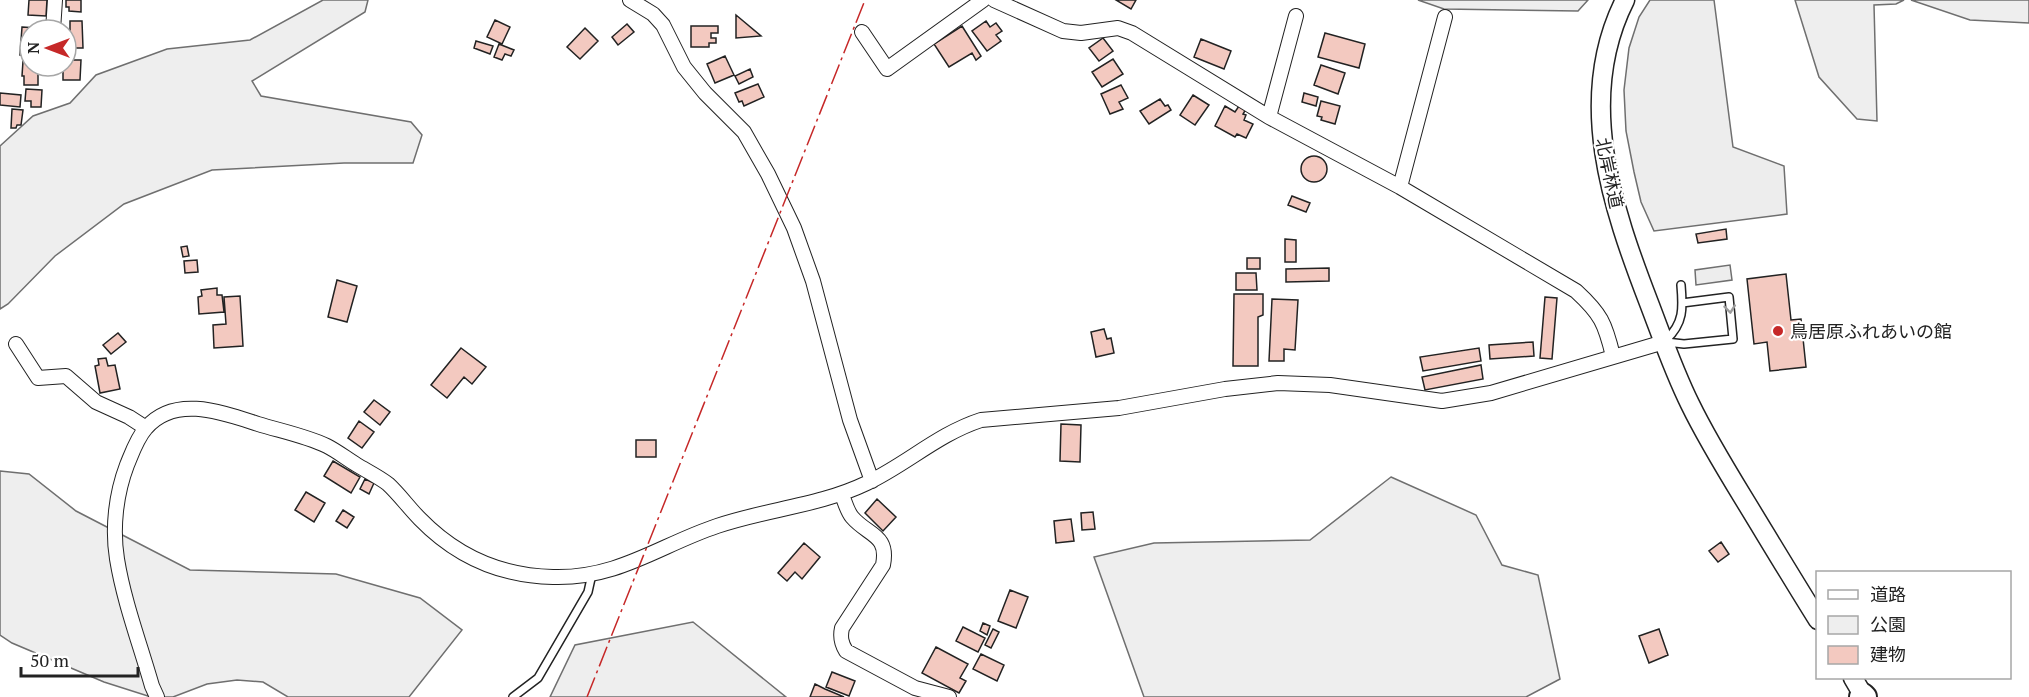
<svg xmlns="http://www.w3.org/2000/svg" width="2029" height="697" viewBox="0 0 2029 697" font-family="'PT Serif','Noto Sans JP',serif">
<rect width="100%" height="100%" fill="#fff"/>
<!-- green -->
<path fill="#eee" stroke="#6f6f6f" stroke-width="1.5" d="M323,0h45l-3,12 -113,69 9,15 150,26 11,13 -9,28h-69l-132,7 -88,34 -69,52 -47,48 -8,5v-163l33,-30 37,-13 26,-28 71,-26 83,-9z
M1418,0h170l-10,11 -134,-2z
M1795,0h109l-8,4 -22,1 3,116 -20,-2 -38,-42z
M1911,0h118v23l-59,-3z
M0,471l29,3 47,37 114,59 146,4 84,24 42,32 -53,67h-121l-25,-15 -26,-2 -30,4 -34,13h-22l-47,-15 -92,-39 -12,-8z
M1391,477l85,38 26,50 36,10 22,104 -34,18h-382l-50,-140 60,-14 156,-3z
M693,622l93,75h-236l25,-52z"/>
<!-- parking -->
<path fill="#ededed" stroke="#6f6f6f" stroke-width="1.5" d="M1650,0h64l19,147 51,19 3,48 -133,17 -13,-29 -7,-30 -8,-41 -2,-41 5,-42 10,-31z
M1730,265l2,15 -36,5 -1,-15z"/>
<!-- building -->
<path fill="#f3c9c0" stroke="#222" stroke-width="1.5" d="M29,0h18l-1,16 -18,-1z
M66,0h15v12l-12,-1v-4h-3z
M1116,0h20l-5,9z
M736,15l25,21 -25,2z
M495,20l15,7 -8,17 -15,-7z
M70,21h12l1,27h-17v-18h4z
M986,21l4,6 6,-4 6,8 -6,4 5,6 -14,10 -15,-20z
M627,24l7,8 -16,13 -6,-8z
M691,26h27v7h-7v5h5v5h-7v4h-18z
M962,26l19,30 -5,4 -4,-7 -23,14 -15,-23z
M22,27l15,1v2h-7v25h-10z
M585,28l13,13 -18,18 -13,-12z
M1325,33l40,11 -6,24 -41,-11z
M1103,38l10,13 -14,10 -10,-13z
M1201,39l30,12 -7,18 -30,-12z
M476,41l17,5 -3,8 -16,-6z
M499,44l15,6 -3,6 -6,-2 -3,6 -8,-3z
M725,56l9,19 -19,8 -8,-19z
M1113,59l10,15 -21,13 -10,-15z
M67,60h14l-1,20h-17v-14h4z
M23,61h7v5h8v19h-14v-9h-2z
M1321,65l24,8 -7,21 -24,-9z
M750,69l3,8 -14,7 -4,-8z
M758,84l6,13 -20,9 -2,-5 -3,1 -4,-9z
M1121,85l7,13 -9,4 4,7 -13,5 -9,-20z
M26,89l16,1 -1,17h-10v-6h-6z
M0,93l21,2 -1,12 -20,-2z
M1304,93l14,4 -2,9 -14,-4z
M1193,95l16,10 -14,20 -15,-10z
M1160,99l5,7 3,-1 3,5 -22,14 -9,-13z
M1321,101l19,5 -5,18 -14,-4 1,-3 -5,-1z
M1225,106l10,6 4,-6 7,3 -3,5 3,1 -2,5 9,4 -7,14 -9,-4 -2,3 -20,-11z
M12,109l11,1 -2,15h-4l-1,3h-5z
M1301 169a13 13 0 1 1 26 0a13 13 0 1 1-26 0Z
M1292,196l18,7 -4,9 -18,-7z
M1726,229l1,10 -29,4 -2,-9z
M1285,239l11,1v22h-11z
M187,246l2,10 -6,1 -2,-10z
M1247,258h13v11h-13z
M197,260l1,12 -13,1 -1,-12z
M1329,268v13l-43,1v-13z
M1236,273h20l1,17h-21z
M1786,274l5,46 10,-1 5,48 -36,4 -3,-29 -13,2 -7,-65z
M337,280l20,6 -10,36 -19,-5z
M217,288v7h5l2,17 -25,2 -1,-17 4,-1 -1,-6z
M1234,294h29v21l-5,2v49h-25z
M240,296l3,50 -29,2 -1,-23 13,-1 -2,-27z
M1545,297l12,1 -5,61 -12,-1z
M1272,299l26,1 -3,50 -11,-1v12h-15z
M1104,329l3,10 4,-1 3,15 -18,4 -5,-25z
M118,333l8,9 -15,12 -8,-9z
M1533,342l1,14 -44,3 -1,-14z
M461,348l25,19 -14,17 -8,-7 -17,21 -16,-13z
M1479,348l2,13 -58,10 -3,-14z
M106,358l2,8 7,-1 5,24 -20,4 -5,-27 4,-1 -1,-6z
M1481,365l2,14 -58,11 -3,-13z
M374,400l16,12 -10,13 -16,-13z
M359,421l15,11 -12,16 -14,-10z
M1061,424l20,1 -1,37 -20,-1z
M636,440h20v17h-20z
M333,461l27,16 -9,16 -27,-17z
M365,479l9,4 -5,11 -9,-5z
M306,492l19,11 -11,19 -19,-12z
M877,499l19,18 -13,14 -18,-18z
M343,510l11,7 -7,11 -11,-7z
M1093,512l2,17 -13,1 -1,-17z
M1071,519l3,22 -18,2 -2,-22z
M1721,542l8,12 -11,8 -9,-11z
M804,543l16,14 -18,22 -7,-7 -8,9 -9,-8z
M1010,590l18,7 -12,31 -18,-7z
M983,623l7,3 -3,9 -7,-4z
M963,627l22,11 -7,14 -22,-11z
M993,629l6,3 -8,16 -6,-3z
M1659,629l9,26 -19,8 -10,-27z
M936,647l32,17 -8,14 6,3 -7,12 -37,-20z
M981,654l23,11 -7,16 -24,-12z
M832,672l23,9 -6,15 -23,-9z
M815,684l10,5 19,8h-34z"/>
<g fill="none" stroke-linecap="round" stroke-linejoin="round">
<defs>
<path id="service" d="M1666,340c18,-17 17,-32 15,-55
M1666,342l18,2 49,-5 -4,-42 -47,6
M513,697l25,-19 50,-86 4,-18"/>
<path id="minor" d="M630,0l23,14 10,11 21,42 21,26 39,39 24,42 26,54 19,53 37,139 22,61
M994,0l69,31 18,2 37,-5 14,5 137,84 131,70 176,104c25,23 29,32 37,65
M53,30l2,-30
M862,32l25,37 96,-69
M1269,117l27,-101
M1400,187l45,-170
M16,344l22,34 28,-2 30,26 33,15 17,11
M842,495c3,7 5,16 10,22 16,19 37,17 31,48l-41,63c-2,9 -1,15 4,23l69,37 34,9
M157,697l-5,-11c-12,-42 -28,-84 -35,-127 -5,-31 -1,-65 10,-94 5,-12 10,-27 19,-37 29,-34 78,-15 112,-4 23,7 48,12 69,22 10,5 20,13 30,19 10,6 22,12 31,19 11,10 21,24 32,35 37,38 81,57 133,58 65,2 107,-32 164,-51 50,-17 102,-20 150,-43 40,-19 71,-49 114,-63l138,-12 106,-19 53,-6 52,2 112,16 49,-8 173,-51"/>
<path id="tertiary" d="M1625,0c-50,99 -13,207 24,303 13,34 25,69 41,101 16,33 35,64 54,95 25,41 49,81 74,121
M1853,678l10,17"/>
<path id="primary" d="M1861,697l2,-2 2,2"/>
</defs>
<!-- service casing -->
<use href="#service" stroke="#222" stroke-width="10"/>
<!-- minor casing -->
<use href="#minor" stroke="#222" stroke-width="16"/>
<!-- tertiary casing -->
<use href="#tertiary" stroke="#222" stroke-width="21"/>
<!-- primary casing -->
<use href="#primary" stroke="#222" stroke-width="26"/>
<!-- service -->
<use href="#service" stroke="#fff" stroke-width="7"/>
<!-- minor -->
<use href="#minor" stroke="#fff" stroke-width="14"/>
<!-- tertiary -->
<use href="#tertiary" stroke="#fff" stroke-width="18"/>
<!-- primary -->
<use href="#primary" stroke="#fff" stroke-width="22"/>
<!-- power -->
<path stroke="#c62828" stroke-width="1.5" stroke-dasharray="21 4.5 3 4.5" stroke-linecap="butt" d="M587,697l278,-697"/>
</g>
<!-- one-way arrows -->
<defs><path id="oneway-chevron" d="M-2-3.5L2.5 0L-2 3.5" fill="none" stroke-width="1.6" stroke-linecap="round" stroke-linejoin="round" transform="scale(1.5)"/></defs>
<use stroke="#9c9c9c" href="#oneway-chevron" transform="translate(1730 309) rotate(84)"/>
<!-- markers -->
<circle fill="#c62828" stroke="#fff" stroke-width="2" cx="1778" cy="331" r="6"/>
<g text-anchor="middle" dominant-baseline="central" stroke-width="4.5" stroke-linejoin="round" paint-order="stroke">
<!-- street labels -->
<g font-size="18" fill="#222" stroke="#fff">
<text transform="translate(1610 173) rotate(78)">北岸林道</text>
</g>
<!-- poi labels -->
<g font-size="18" fill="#222" stroke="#fff" text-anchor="start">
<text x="1790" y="331">鳥居原ふれあいの館</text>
</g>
</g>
<!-- legend -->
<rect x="1816" y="571" width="195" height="108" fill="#ffffff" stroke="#a7a7a7" stroke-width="1.5"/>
<rect x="1828" y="590" width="30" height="9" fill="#ffffff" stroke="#a7a7a7" stroke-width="1.5"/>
<text x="1870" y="601" font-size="18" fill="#222222">道路</text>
<rect x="1828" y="616" width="30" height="18" fill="#eeeeee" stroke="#a7a7a7" stroke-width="1.5"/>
<text x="1870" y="631" font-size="18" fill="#222222">公園</text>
<rect x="1828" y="646" width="30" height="18" fill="#f3c9c0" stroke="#a7a7a7" stroke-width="1.5"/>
<text x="1870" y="661" font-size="18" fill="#222222">建物</text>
<!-- north arrow -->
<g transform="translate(48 48) rotate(270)"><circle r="28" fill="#ffffff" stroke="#a7a7a7" stroke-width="1.5"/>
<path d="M0-4.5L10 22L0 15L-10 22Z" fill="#c62828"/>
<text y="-9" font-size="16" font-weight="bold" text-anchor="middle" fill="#222222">N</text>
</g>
<!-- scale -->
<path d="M21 667v9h117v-9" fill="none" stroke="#222222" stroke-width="3"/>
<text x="30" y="667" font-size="18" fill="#222222" stroke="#ffffff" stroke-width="4.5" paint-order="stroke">50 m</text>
</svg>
